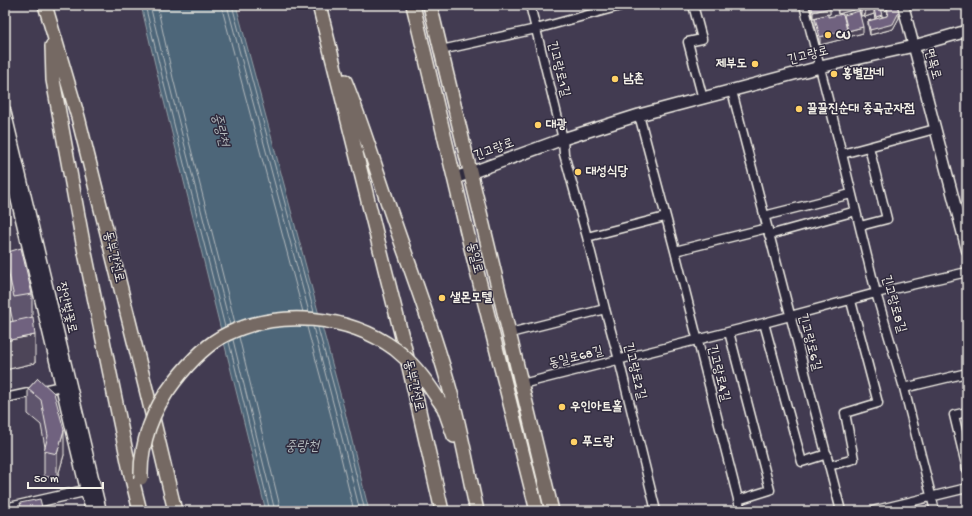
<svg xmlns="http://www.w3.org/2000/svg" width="972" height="516" viewBox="0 0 972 516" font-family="'Gochi Hand','Poor Story',sans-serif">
<rect width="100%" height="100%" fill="#423b51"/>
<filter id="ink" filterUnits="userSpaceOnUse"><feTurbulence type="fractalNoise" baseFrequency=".025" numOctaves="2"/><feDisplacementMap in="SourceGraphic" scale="8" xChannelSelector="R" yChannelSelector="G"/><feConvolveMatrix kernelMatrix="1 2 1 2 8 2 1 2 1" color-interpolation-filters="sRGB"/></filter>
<g filter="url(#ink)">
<!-- water -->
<path fill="#4e6679" stroke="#909ea5" d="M141,5h95l109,407 24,99h-103l-107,-430z"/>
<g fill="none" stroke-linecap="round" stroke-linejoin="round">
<!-- shore -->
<path stroke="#b2b9bc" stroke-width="1" d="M145,5l18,75 62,247
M150,5l18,74 62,246
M157,5l16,73 62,245
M221,5l82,307
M227,5l82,307
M232,5l82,307
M307,327l24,89 23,95
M313,327l23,87 24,97
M318,328l23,85 24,98
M239,337l42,174
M233,340l42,171
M229,342l41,169"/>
<defs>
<path id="minor" d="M530,5l33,134 1,15 23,83 18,72 14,51 37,151
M693,5l9,34 -14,3 15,57
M804,5l38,149 34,139 28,95 31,123
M441,50l95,-21 88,-24
M732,91l109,420
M639,115l36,136 66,260
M842,154l93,-25
M764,216l87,-22
M860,226l27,-7 -18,-72
M769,235l87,-24
M587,237l78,-20
M675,251l92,-23
M764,323l38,139 25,-8
M729,332l41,158 -32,10
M510,333l95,-24
M522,384l242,-61 112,-30 91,-21
M904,388l63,-15
M5,398l61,-13
M967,412l-13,3 13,54
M829,466l25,-7 -9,-46 33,-10 -27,-102
M872,511l95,-23"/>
<path id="tertiary" d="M903,5l64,245
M5,110l96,401
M5,152l86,359
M5,509l88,-20"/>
<path id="secondary" d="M454,178l16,-5 93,-34 76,-24 181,-48 94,-21 53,-15"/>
<path id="primary" d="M413,5l55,231 69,275
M430,5l122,506"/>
<path id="trunk" d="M45,5l33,112 70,280 27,114
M319,5l85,340 38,166
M52,46l1,34 30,163 47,228 10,40
M345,81c19,47 33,95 50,143 19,55 40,110 55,166 11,40 18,81 27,121
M438,399l6,9 10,28"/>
</defs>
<!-- minor casing -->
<use href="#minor" stroke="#f4f1e8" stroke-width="11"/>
<!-- tertiary casing -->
<use href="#tertiary" stroke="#f4f1e8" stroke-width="13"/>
<!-- secondary casing -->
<use href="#secondary" stroke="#f4f1e8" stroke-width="14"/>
<!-- primary casing -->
<use href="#primary" stroke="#f4f1e8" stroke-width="16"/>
<!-- trunk casing -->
<use href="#trunk" stroke="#f4f1e8" stroke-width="16"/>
<!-- minor -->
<use href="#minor" stroke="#2f2a3d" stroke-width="8"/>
<!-- tertiary -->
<use href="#tertiary" stroke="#2f2a3d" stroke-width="10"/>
<!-- secondary -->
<use href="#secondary" stroke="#2f2a3d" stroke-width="11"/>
<!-- primary -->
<use href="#primary" stroke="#756964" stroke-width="13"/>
<!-- trunk -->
<use href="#trunk" stroke="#756964" stroke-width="13"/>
<defs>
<path id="trunk-bridge" d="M141,478c-1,-35 12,-69 33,-96 14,-18 32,-38 53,-48 53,-25 121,-19 168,15 18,14 31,31 43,50"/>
</defs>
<!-- trunk-bridge casing -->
<use href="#trunk-bridge" stroke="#f4f1e8" stroke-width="16" stroke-linecap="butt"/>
<!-- trunk-bridge -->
<use href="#trunk-bridge" stroke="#756964" stroke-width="13"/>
</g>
<!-- wall -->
<path fill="#5f546d" stroke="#f4f1e8" d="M810,5h19l1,9 -17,4z
M836,5h20v4l-18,5z
M858,5h21l3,12 5,-1 1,-2 -1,-4 -4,1 -2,-6h16l2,13 -6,11 -23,6 -2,-9v-5l7,-2 -1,-5 -9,3v-2l-4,1z
M828,17h16l19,16 -15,4 -1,-4v5l-27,7 -5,-19v-8z
M5,184l4,16v29h-3v24l26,41v24l3,45 -30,7v-47l8,-1 -8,-36z
M38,378l26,77 -7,24 -13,-3v-25l1,-4 -4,-22 -13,-11v-25z"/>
<!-- shaded-wall -->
<path fill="#4e4559" stroke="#f4f1e8" d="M852,5h4v4l-18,5v-6z
M883,5h13h-9v5l-4,1z
M830,8v6l-17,4v-6z
M865,9v6l-4,1v-5z
M874,9v5l-9,3v-6z
M899,12v6l-6,11 -23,6v-5z
M882,15v6l-6,1v-5z
M863,27v6l-15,4v-6z
M847,30v8l-27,7v-8z
M5,234h1v28l-1,-5z
M35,335v28l-30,7v-29z
M64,430v25l-7,24v-25z"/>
<!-- building -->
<path fill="#6f627f" stroke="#f4f1e8" d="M811,5h18l1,3 -17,4z
M837,5h15l-14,3z
M859,5h20l3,10 -6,2 -2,-8 -9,2v-2l-4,2z
M887,5h10l2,7 -6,12 -23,6 -2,-9 19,-5 1,-4z
M859,11l4,16 -15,4 -4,-16z
M828,14v3l15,-3 4,16 -27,7 -5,-19z
M5,184l4,16 -4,1z
M5,224l1,10h-1z
M21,248l11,46 -18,3 -9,-40v-4z
M33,317l2,18 -30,6v-18z
M38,378l16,15 10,37 -7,24 -13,-3 4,-15 -7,-36 -13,-11z
M40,499l3,12h-21l-2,-8z"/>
</g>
<!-- markers -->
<g fill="#ffd166" stroke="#2f2a3d" stroke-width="1.5">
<circle cx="828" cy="35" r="4"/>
<circle cx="755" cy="64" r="4"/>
<circle cx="834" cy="74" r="4"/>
<circle cx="615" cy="79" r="4"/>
<circle cx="799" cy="109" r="4"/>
<circle cx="538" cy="125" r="4"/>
<circle cx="578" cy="172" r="4"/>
<circle cx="442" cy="298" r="4"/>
<circle cx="562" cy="407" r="4"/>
<circle cx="574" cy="442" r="4"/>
</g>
<g text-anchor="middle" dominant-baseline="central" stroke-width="3" stroke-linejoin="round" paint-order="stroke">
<!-- poi labels -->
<g font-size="13" font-weight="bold" fill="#f4f1e8" stroke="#2f2a3d" text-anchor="start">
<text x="836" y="35">CU</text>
<text x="747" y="64" text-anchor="end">제부도</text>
<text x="842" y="74">홍별감네</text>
<text x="623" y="79">남촌</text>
<text x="807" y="109">꿀꿀진순대 중곡군자점</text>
<text x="546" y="125">대광</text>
<text x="586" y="172">대성식당</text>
<text x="450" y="298">샐몬모텔</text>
<text x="570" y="407">우인아트홀</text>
<text x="582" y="442">푸드랑</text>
</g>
<!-- street labels -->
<g font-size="13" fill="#f4f1e8" stroke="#2f2a3d">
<text transform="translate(808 56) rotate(-14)">긴고랑로</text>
<text transform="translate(932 64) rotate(75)">면목로</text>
<text transform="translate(558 69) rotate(76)">긴고랑로1길</text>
<text transform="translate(494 150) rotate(-20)">긴고랑로</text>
<text transform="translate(113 257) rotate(76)">동부간선로</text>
<text transform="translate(474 258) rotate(76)">동일로</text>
<text transform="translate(893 304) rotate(74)">긴고랑로8길</text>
<text transform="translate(66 308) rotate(77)">장안벚꽃로</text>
<text transform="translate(809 342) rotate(75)">긴고랑로6길</text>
<text transform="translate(576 358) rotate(-14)">동일로68길</text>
<text transform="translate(634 371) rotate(76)">긴고랑로2길</text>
<text transform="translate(718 373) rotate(76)">긴고랑로4길</text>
<text transform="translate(413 386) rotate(77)">동부간선로</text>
</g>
<!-- water labels -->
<g font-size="14" font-style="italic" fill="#b2b9bc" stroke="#2f2a3d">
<text transform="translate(219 130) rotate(76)">중랑천</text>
<text x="302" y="447">중랑천</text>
</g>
</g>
<!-- margin -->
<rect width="972" height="516" fill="none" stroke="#2f2a3d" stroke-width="20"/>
<rect x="10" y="10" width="952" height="496" fill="none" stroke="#f4f1e8" stroke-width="1.5" filter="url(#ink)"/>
<!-- scale -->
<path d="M28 482v6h75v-6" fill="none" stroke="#f4f1e8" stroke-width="2"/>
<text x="34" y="482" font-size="12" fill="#f4f1e8" stroke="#2f2a3d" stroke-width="3" paint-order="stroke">50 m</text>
</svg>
